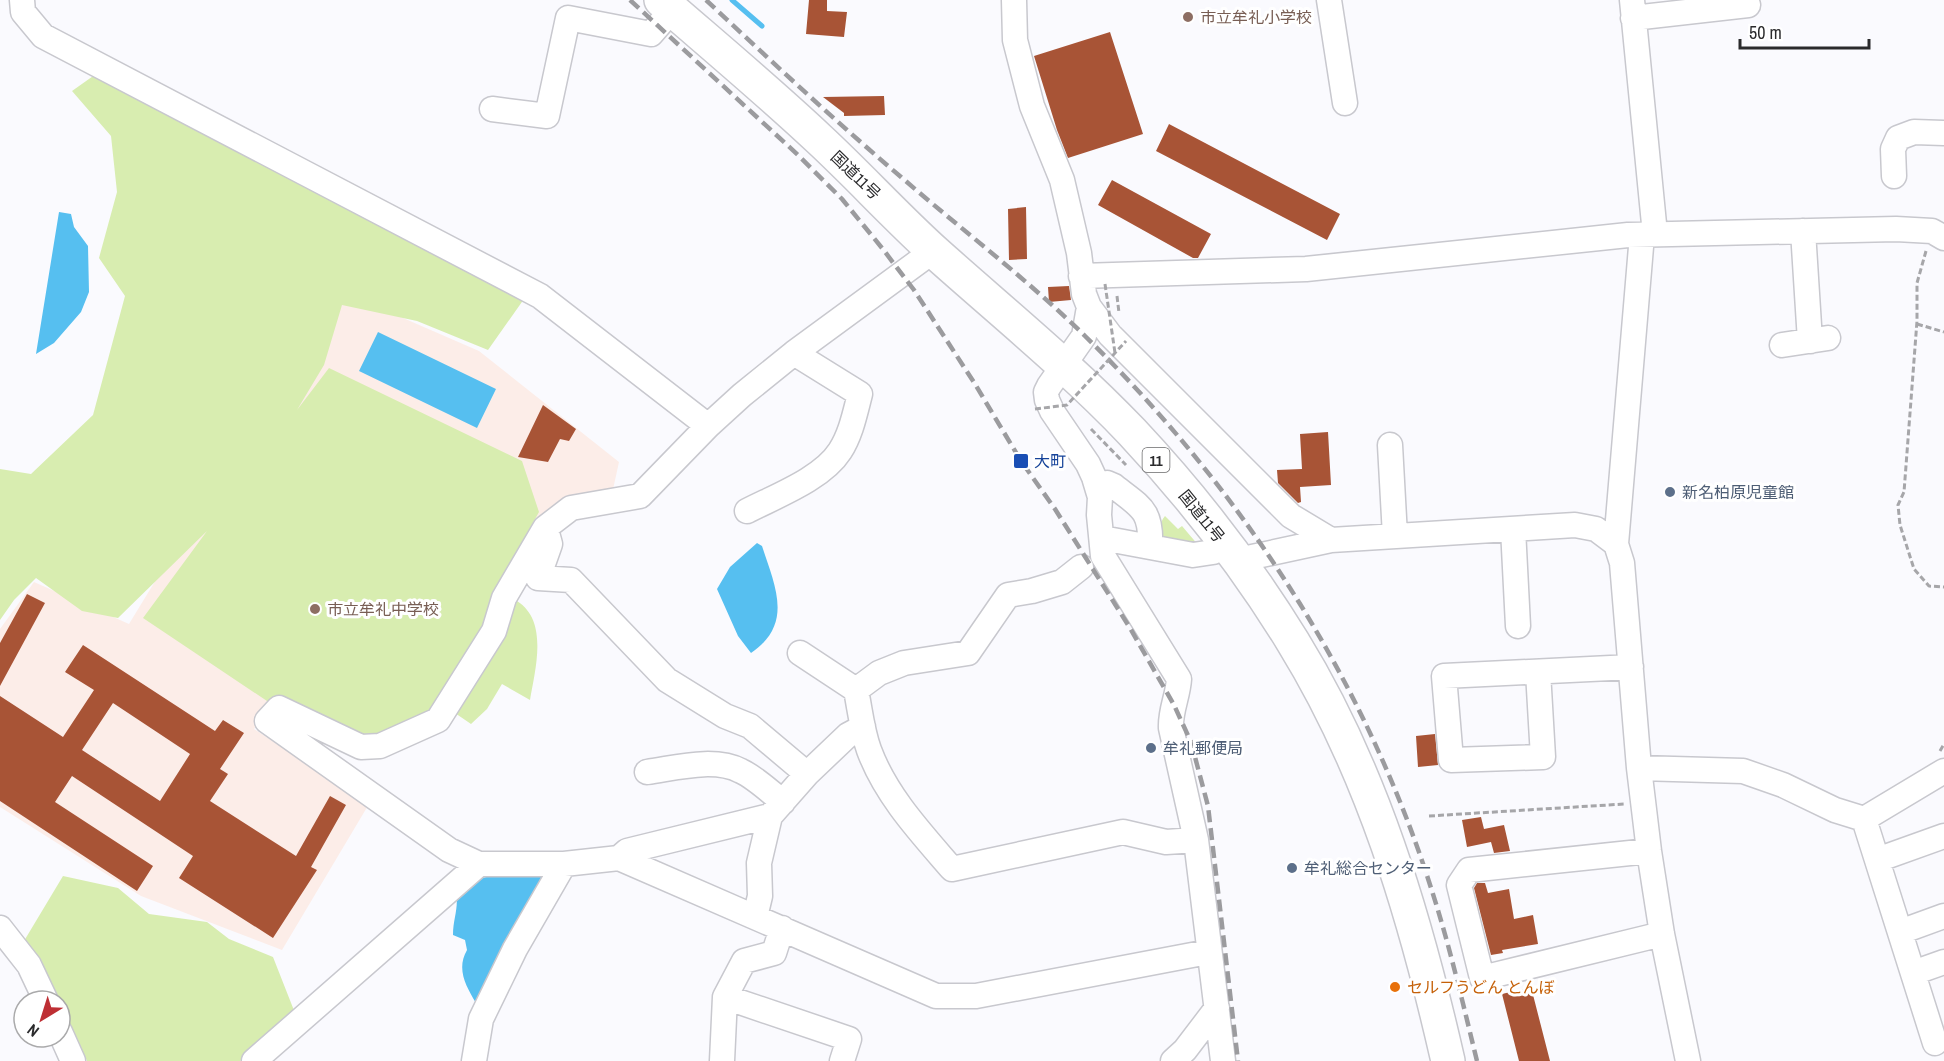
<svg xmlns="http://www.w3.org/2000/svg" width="1944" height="1061" viewBox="0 0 1944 1061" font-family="'Archivo Narrow','Noto Sans JP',sans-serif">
<rect width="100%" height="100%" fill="#fafafe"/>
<!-- education -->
<path fill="#fcede8" d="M334,288l145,63 140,111 -7,32 -48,8 -135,216 -160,-14 -15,25 115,75 -87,146 -141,-54 -141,-89v-178l34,-47 95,42z"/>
<!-- green -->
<path fill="#d8edb0" d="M96,74l428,225 -36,51 -71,-29 -75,-16 -18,60 -27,45 32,-42 193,93 17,51 -45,80 -12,37 -56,86 -33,17 -28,4 -70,-32 -28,-3 -124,-83 64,-87 -89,87 -36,-7 -46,-33 -22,22 -14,20v-151l31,5 62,-59 32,-119 -26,-38 18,-66 -6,-56 -39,-45z
M1165,516l13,13 4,-3 17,20 -36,-7c-5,-8 -3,-17 2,-23z
M517,601c32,20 18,69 13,99l-28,-16 -15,25 -16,15 -19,-13z
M63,876l55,12 31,26 58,8 22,17 44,18 22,56 -55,48h-153l-46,-101 -17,-19z"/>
<!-- water -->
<path fill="#56bff0" d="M59,212l12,2 3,13 14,19 1,46 -8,20 -27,31 -18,11z
M378,332l118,57 -19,39 -118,-57z
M757,543l5,3c13,40 32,78 -11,107l-13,-17 -21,-47 13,-22z
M545,873l-69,130c-10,-17 -20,-34 -9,-53l-2,-10 -12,-5c0,-16 6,-27 3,-43l17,-12 18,-4z"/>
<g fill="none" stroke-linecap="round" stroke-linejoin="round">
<!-- stream -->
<path stroke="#56bff0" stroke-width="5" d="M732,0l30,26"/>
</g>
<!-- building -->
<path fill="#a85436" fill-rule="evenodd" d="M809,0h18v11l20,1 -3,25 -38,-3z
M1110,32l33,102 -75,24 -11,-28 -23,-74z
M884,96l1,19 -41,1v-3l-21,-16z
M1169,124l171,90 -13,26 -171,-89z
M1112,180l99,54 -13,24h-5l-95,-53z
M1026,207l1,52 -18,1 -1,-51z
M1069,286l2,14 -22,2 -1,-15z
M543,405l33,24 -7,12 -9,-2 -12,23 -30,-5z
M1328,432l3,53 -31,2 1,15 -3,1 -20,-20 -1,-13 25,-1 -2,-35z
M27,594l18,9 -45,83v-43z
M83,645l132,86 8,-11 21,13 -24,36 8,5 -18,27 86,55 34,-60 16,9 -35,62 6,3 -44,68 -94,-60 14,-22 -121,-80 -17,26 98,64 -16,25 -137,-90v-105l63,41 31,-47 -29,-18zM113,703l77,51 -30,47 -78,-51z
M1435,734l3,31 -20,2 -2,-31z
M1481,817l3,12 20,-4 6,26 -16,2 -3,-11 -24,5 -5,-27z
M1477,883h8l3,10 21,-4 5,30 19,-4 5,29 -36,6 1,3 -12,2 -17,-67z
M1531,987l19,74h-31l-17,-67z"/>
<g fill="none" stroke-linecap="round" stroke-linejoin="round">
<defs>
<path id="minor" d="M22,0l1,12 20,24 497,260 168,130
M1014,0l1,40 17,66 30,74 17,73 5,41 5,13 21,28 181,181 40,24 244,-15 21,4 20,15 6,19 17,205 10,83 13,83 26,127
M1329,0l16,103
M1632,0l23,234
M1633,18l115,-13
M492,109l55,7 21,-98 83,16 21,-24
M1894,176l-1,-27 5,-11 16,-6 30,1
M1803,231l7,110
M933,251l-139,102 -52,42 -34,31 -68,70 -69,12 -26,20 -41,70 -10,33 -56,89 -58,26 -19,1 -82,-39 -12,13 182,129 30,14h85l55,-6 317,138h40l232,-44
M1081,276l225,-7 322,-34 268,-6 36,2 12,7
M1089,307l-5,29 -35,50 -3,6 1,8 5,11 36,53 6,13 6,20 -1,18 4,41 76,123c-1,17 -9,32 -8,49l25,112 27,221
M1782,345l46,-7
M1390,445l5,91
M1097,486l10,-3 7,3c26,21 38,23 36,61
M747,511c29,-15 75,-32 93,-60 11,-17 15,-38 20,-57l-66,-41
M1513,529l5,97
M547,533l3,11 -12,34 33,2 96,100 58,36 25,10 57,48
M1102,538l91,17 20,-3 14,-6
M1616,544l26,-309
M1238,560l93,-20
M800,653l56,37c4,20 6,41 13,60 17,46 52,83 83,119l171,-37 43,10 30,-2
M1538,672l5,85 -92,3 -7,-84 187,-9
M856,690l23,-17 25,-10 64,-10 40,-58 24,-4 30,-9 19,-15
M1639,768l104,3 40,14 52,25 29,9 80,-48
M647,772c29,-4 67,-15 94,-1 15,7 29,21 42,31
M1864,819l71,224
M1649,851l-180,19 -10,15 23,93 180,-44
M619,858l8,-7 143,-35
M1877,860l67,-24
M755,917l5,-21 -1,-33 11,-47 37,-42 41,-39 15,-8
M0,928l29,37 17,36
M1900,932l44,-16
M1913,973l31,-11
M725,997l124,42 -7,22
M60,1032l13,29
M254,1061l225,-197
M474,1061l7,-42 34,-70 49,-85
M722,1061l3,-64 19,-36 30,-8 8,-25
M1173,1061l12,-11 32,-42"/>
<path id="highway" d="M661,0c53,46 107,91 158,139 40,37 77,78 117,114 66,59 135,115 196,179 60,64 115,135 161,210 79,128 122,274 155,419"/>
</defs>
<!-- minor casing -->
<use href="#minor" stroke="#c8c8ce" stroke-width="27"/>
<!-- highway casing -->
<use href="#highway" stroke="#c8c8ce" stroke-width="36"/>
<!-- path -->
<path stroke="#a6a6a9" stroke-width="3" stroke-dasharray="6 3" stroke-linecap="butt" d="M1926,251l-9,32v38l-13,171 -6,13 2,20 14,44 15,17 15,1
M1117,296l2,17
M1917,324l27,8
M1091,429l35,36
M1940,751l4,-7
M1429,816l195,-12"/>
<!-- minor -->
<use href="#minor" stroke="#fff" stroke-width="24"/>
<!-- highway -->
<use href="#highway" stroke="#fff" stroke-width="33"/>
<!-- rail -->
<path stroke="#9b9b9e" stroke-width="4.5" stroke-dasharray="12 6" stroke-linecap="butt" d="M630,0l168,155 44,44 40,49 32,42 61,94 46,77 34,48 75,119 44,77 17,37 17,64 30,255
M706,0c64,60 128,120 195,177 61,53 126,102 184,159 158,155 280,343 347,555 18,56 31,113 45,170"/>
<!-- path-bridge -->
<path stroke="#a6a6a9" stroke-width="3" stroke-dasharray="6 3" stroke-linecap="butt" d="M1105,284l10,69
M1035,409l32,-4 59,-64"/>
</g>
<!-- markers -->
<g fill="#8d6e63" stroke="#fff" stroke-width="2">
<circle cx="1188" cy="17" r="6"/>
<circle cx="315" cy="609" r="6"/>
</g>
<rect fill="#1a4fb4" stroke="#fff" stroke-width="2" x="1013" y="453" width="16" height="16" rx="3"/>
<g fill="#5c6f8a" stroke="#fff" stroke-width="2">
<circle cx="1670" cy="492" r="6"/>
<circle cx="1151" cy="748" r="6"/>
<circle cx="1292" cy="868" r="6"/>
</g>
<circle fill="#e8710a" stroke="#fff" stroke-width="2" cx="1395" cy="987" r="6"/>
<g text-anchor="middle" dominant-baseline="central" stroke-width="6" stroke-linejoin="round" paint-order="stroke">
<!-- shield labels -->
<rect fill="#fff" stroke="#6a6a6b" stroke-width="1.5" x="1142.5" y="448" width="27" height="24" rx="4.5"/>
<g font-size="15" font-weight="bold" fill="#2a2a2c">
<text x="1156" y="460">11</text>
</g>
<!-- education labels -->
<g font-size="16" fill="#785e54" stroke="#fff" text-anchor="start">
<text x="1200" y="17">市立牟礼小学校</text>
<text x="327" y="609">市立牟礼中学校</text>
</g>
<!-- street labels -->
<g font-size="16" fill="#2a2a2c" stroke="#fff">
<text transform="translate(856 175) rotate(44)">国道11号</text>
<text transform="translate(1202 516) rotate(51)">国道11号</text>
</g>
<!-- transit labels -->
<g font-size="16" fill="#164399" stroke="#fff" text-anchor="start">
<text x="1034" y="461">大町</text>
</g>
<!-- service labels -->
<g font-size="16" fill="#4e5e75" stroke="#fff" text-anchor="start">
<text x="1682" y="492">新名柏原児童館</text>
<text x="1163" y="748">牟礼郵便局</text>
<text x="1304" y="868">牟礼総合センター</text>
</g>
<!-- food labels -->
<g font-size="16" fill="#c56008" stroke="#fff" text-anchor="start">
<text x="1407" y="987">セルフうどん とんぼ</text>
</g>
</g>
<!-- north arrow -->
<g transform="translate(42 1019) rotate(218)"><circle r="28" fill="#ffffff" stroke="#aaaaab" stroke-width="1.5"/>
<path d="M0-4.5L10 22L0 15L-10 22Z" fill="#be2f34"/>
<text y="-9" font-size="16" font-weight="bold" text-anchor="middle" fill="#2a2a2c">N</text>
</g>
<!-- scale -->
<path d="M1740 39v9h129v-9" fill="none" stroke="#2a2a2c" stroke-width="3"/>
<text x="1749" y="39" font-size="18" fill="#2a2a2c" stroke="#ffffff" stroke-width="4.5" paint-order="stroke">50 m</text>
</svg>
